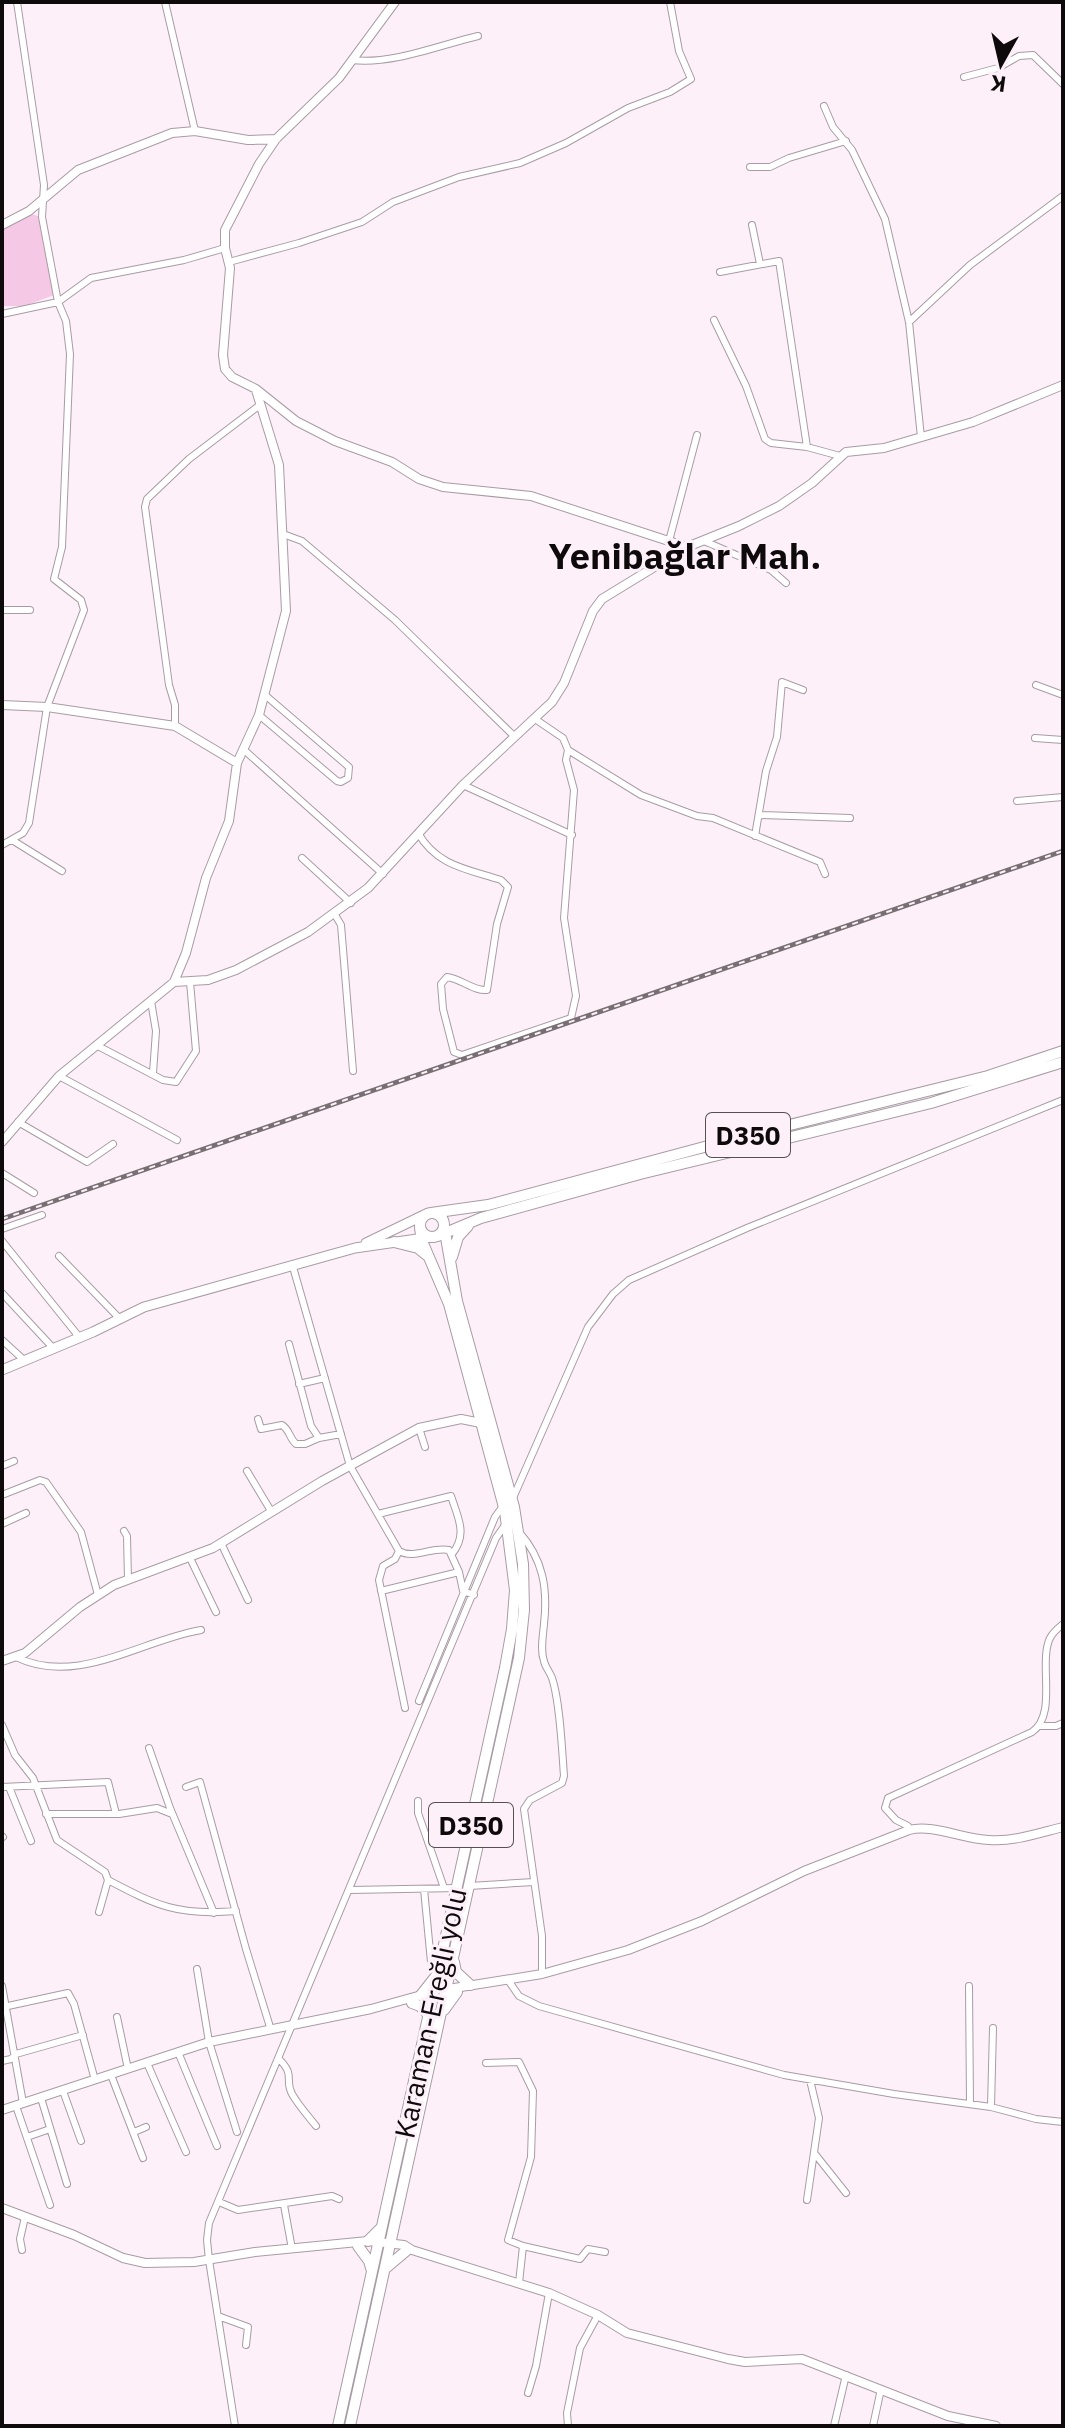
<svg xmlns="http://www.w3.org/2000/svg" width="1065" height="2428" viewBox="0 0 1065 2428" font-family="'IBM Plex Sans',sans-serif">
<rect width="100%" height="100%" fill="#fdf0f8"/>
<!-- green -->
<path fill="#f5c8e5" d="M32,214l6,2 16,79 -29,11h-23v-77z"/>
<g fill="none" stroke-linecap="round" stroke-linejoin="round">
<defs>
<path id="minor" d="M165,2l30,129
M352,60c39,5 88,-15 126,-24
M964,77l34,-9 21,-12 14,-1 30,29
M824,106l9,21 19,23 33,69 24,103 12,115
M750,167h20l19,-9 57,-17
M752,225l8,39
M229,262l70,-19 63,-21 31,-20 66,-25 61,-14 46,-20 62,-35 42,-16 21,-13 -12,-28 -9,-49
M720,272l59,-11 28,186
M2,314l56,-12 33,-24 93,-18 41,-12
M714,320l32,66 19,53 6,4 36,4 33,9
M909,322l61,-57 93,-69
M283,534l19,7 93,79 120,117
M669,541l28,-106
M704,541l67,29 15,13
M2,610h28
M1036,685l27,10
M259,715l78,66 4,1 7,-4 1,-11 -84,-72
M535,719l28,19 5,12 73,45 56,21 16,2 107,44 5,12
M175,726v-21l-6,-20 -24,-178 2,-8 42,-40 71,-54
M1035,738l28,2
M243,749l140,125
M463,785l109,50
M1017,801l46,-4
M760,815l90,3
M418,833c19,33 49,36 83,47l7,7 -11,37 -10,66c-14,1 -25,-11 -40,-13l-6,7 2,25 11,43 8,3 109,-37 5,-22 -12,-78 10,-128 -8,-30 2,-10
M755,836l11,-65 11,-34 5,-55 21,8
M12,840l50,31
M2,845l21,-12 6,-10 18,-116 37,-97 -3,-10 -27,-21 8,-32 8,-193 -4,-33 -8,-19 -16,-85 2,-32 -27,-183
M302,858l49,45
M334,913l7,12 12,146
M151,1001l5,30 -3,42
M96,1045l67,35 13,2 20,-31 -6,-69
M59,1076l118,64
M18,1122l69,40 26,-18
M2,1173l32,20
M2,1229l40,-14
M2,1241l78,97
M59,1256l60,62
M293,1267l57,199 49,85c16,9 33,-5 50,-1l10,22 4,19 11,4
M2,1293l52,56
M2,1340l23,21
M289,1344l22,82 8,12 22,-4
M299,1384l26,-6
M258,1419l3,10 21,-4c8,5 7,13 14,19h9l14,-6
M419,1428l6,19
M2,1466l12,-5
M247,1471l24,40
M2,1495l38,-15 6,2 35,50 17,63
M513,1498l75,-171 25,-33 16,-14 118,-52 316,-128
M378,1514l73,-18c7,22 17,38 1,58
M2,1524l24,-11
M124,1531l3,5 1,44
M519,1532c24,27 29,56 25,92 -1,12 -4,26 0,37 1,6 6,11 8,17 8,23 10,72 12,98l-2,7 -32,17 -6,9 18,127v38
M221,1543l27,57
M399,1551l-4,8 -12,7 -4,14 26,128
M190,1558l26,54
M381,1591l78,-19
M16,1657c61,30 125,-17 185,-27
M419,1701l76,-184 8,-11
M2,1725l13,30 18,23 24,62 48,32 3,8c49,26 71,36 128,31
M1040,1726h16l7,-3
M149,1748l21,60 44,105
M2,1787l106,-5 8,32
M9,1787l22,54
M186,1787l14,-5 46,167 24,78
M418,1801v12l26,75
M46,1814h73l38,-6 15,6
M909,1830l-1,-4 -12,-6 -11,-12 3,-10 144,-66c26,-18 6,-69 18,-94 3,-6 8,-10 13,-14
M2,1836l1,1
M469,1886l65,-4
M424,1889l7,73
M350,1890l108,-2
M99,1912l9,-32
M197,1969l12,73 28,90
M508,1980l11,16 20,10 245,69 110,19 97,13 45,12 27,3
M2,1986l21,117
M969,1986l1,117
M8,2006l60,-13 6,11 21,76
M117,2017l11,52
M178,2052l39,94
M279,2059c17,17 5,20 13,35 7,12 16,22 24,32
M2,2061l9,-2 5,-5 67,-19
M147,2063l39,89
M486,2063l33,-1 14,29 -2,66 -23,83 15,6 -4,37
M111,2075l32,83
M63,2091l18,50
M41,2098l26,86
M16,2106l34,99
M991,2107l2,-79
M134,2132l12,-5
M27,2137l23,-8
M815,2154l31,39
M807,2200l12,-82 -9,-38
M219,2202l19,8 94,-14 7,3
M284,2205l8,44
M523,2246l57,13 8,-10 17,3
M22,2250l-2,-11 5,-22
M218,2316l30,11 -2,18
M528,2393l8,-27 13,-73
M235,2426l-26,-166 -2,-20 2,-17 287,-685 9,-13
M568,2426l-1,-13 13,-65 18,-33
M834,2426l12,-51
M873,2426l8,-37"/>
<path id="tertiary" d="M395,2l-56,76 -63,61 -17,25 -34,66v18l5,20 -7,87 2,14 7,8 24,12 40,32 39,20 57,21 27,17 24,8 88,9 156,51
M2,225l27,-14 49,-41 94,-37 23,-2 53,9 28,-1
M2,705l45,2 128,19 62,37
M174,982l34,-2 28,-10 72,-38 60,-44 95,-103 89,-83 12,-19 29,-72 9,-12 85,-52 52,-21 40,-20 33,-23 34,-31 38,-4 89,-26 90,-37
M2,1142l57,-66 115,-94 12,-29 20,-75 23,-57 8,-58 22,-48 27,-104 -7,-146 -23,-75
M2,1661l23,-8 55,-46 34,-22 99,-37 109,-67 97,-53 42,-9 20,4
M442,1990l100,-16 86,-24 74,-29 102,-50 105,-41c24,-6 54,9 80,10 24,2 50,-7 74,-13
M2,2110l207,-68 162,-33 54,-15
M2,2208l72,27 49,23 22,5 49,-1 61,-10 113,-11 36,4 8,5 137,43 49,22 29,18 101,26 17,3 57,-3 146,57 48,10"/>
<path id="secondary" d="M366,1243l58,-28
M2,1370l91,-38 51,-25 211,-59 76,-11"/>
<path id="trunk" d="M420 1225a12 12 0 1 1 24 0a12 12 0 1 1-24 0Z
M431,1213l57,-8 261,-70 239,-59 75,-25
M438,1236l43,-18 159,-44 291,-71 132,-41
M394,1242l24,6 10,8
M452,1257l6,-20 10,-11
M454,1962l2,10 14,13
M421,1995l15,-19
M412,2003l8,3 10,10
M444,2010l13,-18
M368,2241l13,-13
M358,2246l11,15 3,10
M387,2267l19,-16
M338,2426l167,-758 7,-39 3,-39 -10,-79 -56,-207 -27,-63 -2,-13
M350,2426l169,-768 5,-48 -1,-46 -9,-57 -57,-206 -13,-75"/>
</defs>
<!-- minor casing -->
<use href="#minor" stroke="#a89ca4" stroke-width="8"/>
<!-- tertiary casing -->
<use href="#tertiary" stroke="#a89ca4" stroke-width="10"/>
<!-- secondary casing -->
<use href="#secondary" stroke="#a89ca4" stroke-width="11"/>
<!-- trunk casing -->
<use href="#trunk" stroke="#a89ca4" stroke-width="12"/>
<!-- minor -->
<use href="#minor" stroke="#fff" stroke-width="6"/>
<!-- tertiary -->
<use href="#tertiary" stroke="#fff" stroke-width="8"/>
<!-- secondary -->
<use href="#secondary" stroke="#fff" stroke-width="9"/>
<!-- trunk -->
<use href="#trunk" stroke="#fff" stroke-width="10"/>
<defs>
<path id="rail" d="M2,1219l1061,-368"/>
</defs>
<!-- rail casing -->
<use href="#rail" stroke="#776f73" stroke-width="5"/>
<!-- rail -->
<use href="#rail" stroke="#fdf0f8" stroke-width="2" stroke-dasharray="6" stroke-linecap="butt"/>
</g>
<g text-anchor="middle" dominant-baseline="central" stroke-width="6" stroke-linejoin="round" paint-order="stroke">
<!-- shield labels -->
<g fill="#fdf0f8" stroke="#564f53" stroke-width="2">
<rect x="706" y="1113" width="84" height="44" rx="6"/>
<rect x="429" y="1803" width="84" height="44" rx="6"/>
</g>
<g font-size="26" font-weight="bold" fill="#0e0a0c">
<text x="748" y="1135">D350</text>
<text x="471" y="1825">D350</text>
</g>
<!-- street labels -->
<g font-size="28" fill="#0e0a0c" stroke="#fdf0f8">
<text transform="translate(430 2013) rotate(-78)">Karaman-Ereğli yolu</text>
</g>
<!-- district labels -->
<g font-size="36" font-weight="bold" fill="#0e0a0c" stroke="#fdf0f8">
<text x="685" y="555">Yenibağlar Mah.</text>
</g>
</g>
<!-- border -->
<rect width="1065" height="2428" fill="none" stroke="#0e0a0c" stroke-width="8"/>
<!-- north arrow -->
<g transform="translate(1001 64) rotate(188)" stroke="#fdf0f8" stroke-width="6" paint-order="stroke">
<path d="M0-6L14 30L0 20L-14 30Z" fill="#0e0a0c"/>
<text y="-12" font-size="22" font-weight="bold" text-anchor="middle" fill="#0e0a0c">K</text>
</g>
</svg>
